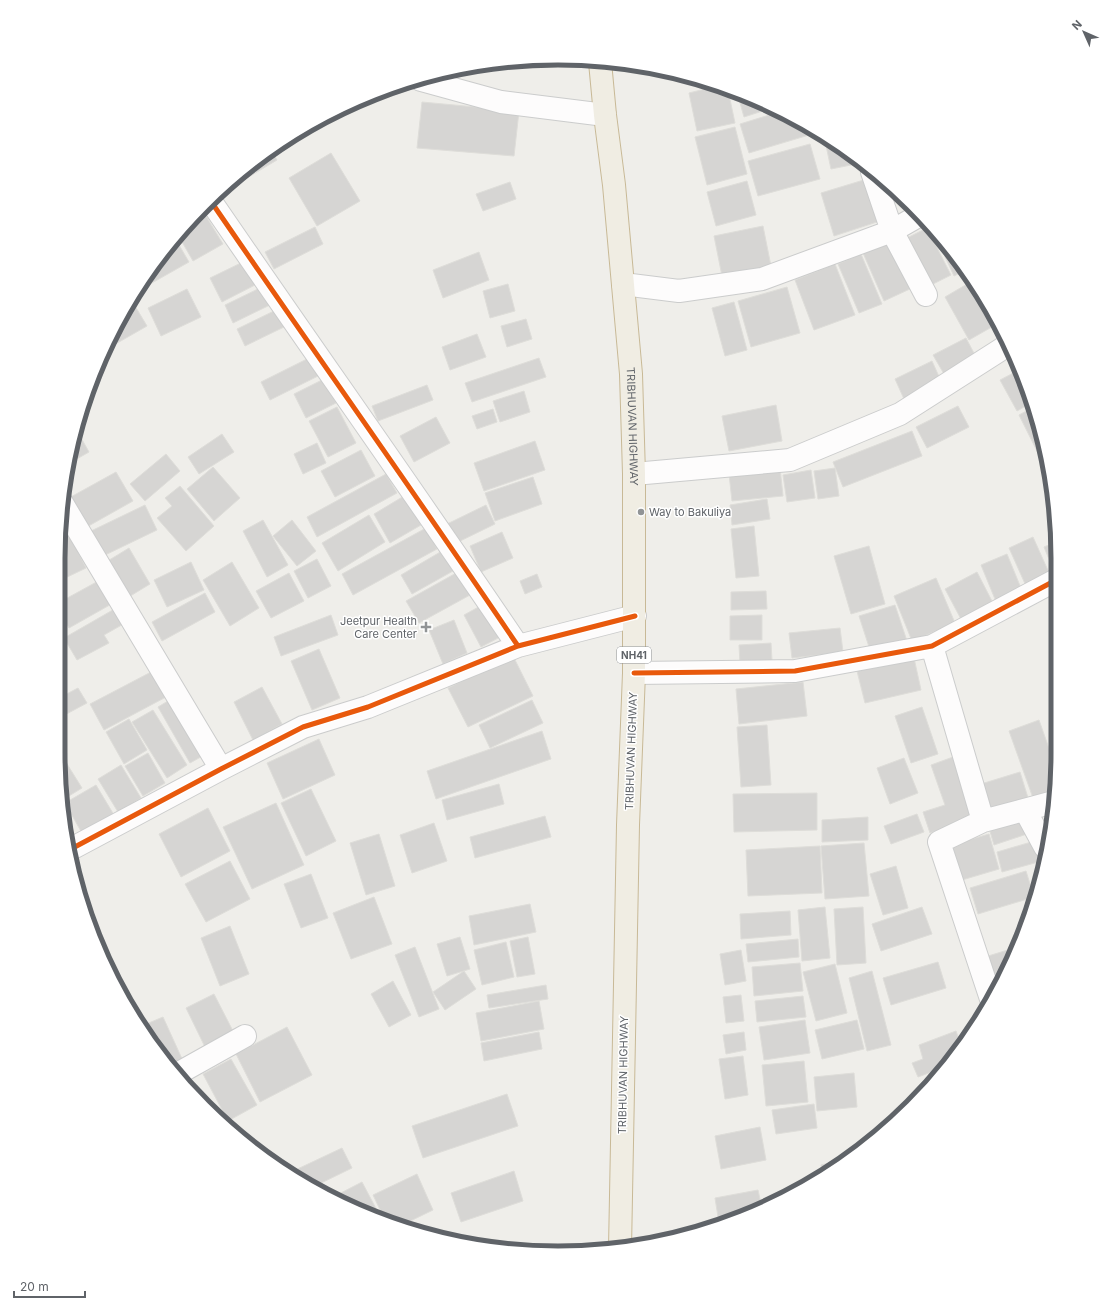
<svg xmlns="http://www.w3.org/2000/svg" width="1116" height="1311" viewBox="0 0 1116 1311" font-family="Inter,sans-serif">
<rect width="100%" height="100%" fill="#efeeea"/>
<!-- building -->
<path fill="#d6d5d3" stroke="#deddd9" d="M717,86l11,4 7,33 -38,8 -8,-38z
M737,92l13,4 22,12 -28,9z
M422,102l97,9 -5,45 -97,-8z
M779,112l28,15 2,8 -60,18 -9,-29z
M735,127l12,47 -40,11 -12,-48z
M824,136l12,6 25,21 -30,6z
M810,144l10,35 -62,17 -10,-35z
M271,150l6,10 -50,30 -1,-3z
M331,153l29,48 -43,25 -28,-48z
M867,179l13,42 -46,15 -13,-43z
M747,181l9,34 -40,11 -9,-34z
M510,182l6,17 -33,12 -7,-17z
M201,208l22,36 -30,17 -15,-26z
M763,226l8,40 -49,10 -8,-40z
M315,227l8,17 -49,25 -9,-17z
M927,228l24,47 -20,10 -24,-47z
M933,231l33,39 -12,6z
M175,238l14,24 -46,26 -1,-3 19,-31z
M892,240l20,48 -28,13 -21,-48z
M479,252l10,28 -46,18 -10,-28z
M861,254l21,50 -23,9 -21,-49z
M245,261l12,23 -35,18 -12,-24z
M835,264l20,51 -41,15 -19,-50z
M974,280l23,44 -28,16 -24,-43z
M508,284l7,27 -25,7 -7,-27z
M264,286l8,18 -39,19 -8,-18z
M787,287l13,46 -49,14 -13,-46z
M187,289l14,28 -40,19 -13,-28z
M132,301l15,25 -42,24 4,-13z
M734,302l13,48 -22,6 -13,-48z
M276,310l8,17 -39,19 -8,-17z
M526,319l6,20 -25,8 -6,-21z
M477,334l9,23 -36,13 -8,-23z
M966,338l10,19 -32,17 -11,-19z
M311,357l9,18 -50,25 -9,-18z
M539,358l7,19 -74,25 -7,-19z
M932,361l9,20 -37,18 -9,-20z
M1021,369l10,34 -14,8 -17,-31z
M324,379l12,24 -30,15 -12,-24z
M427,385l6,15 -55,21 -6,-15z
M524,391l6,21 -30,10 -7,-21z
M776,405l6,36 -53,10 -7,-35z
M958,406l11,21 -42,21 -11,-21z
M337,407l19,36 -28,14 -19,-36z
M1032,408l16,53 -5,2 -24,-48z
M493,409l4,13 -20,7 -5,-13z
M436,417l14,26 -36,19 -14,-26z
M77,424l4,8 -8,5 2,-9z
M912,431l10,25 -79,31 -10,-25z
M222,434l12,18 -35,22 -11,-17z
M80,436l9,16 -21,12 5,-24z
M535,441l10,29 -61,21 -10,-28z
M317,443l9,20 -23,11 -9,-20z
M361,450l14,26 -40,21 -14,-26z
M166,454l14,17 -35,30 -15,-17z
M213,467l27,31 -26,23 -27,-32z
M780,468l3,28 -51,5 -3,-27z
M835,468l4,28 -21,3 -4,-28z
M811,470l4,28 -28,4 -4,-27z
M116,472l17,29 -48,27 -16,-30z
M386,474l11,19 -80,44 -10,-20z
M533,477l9,27 -47,17 -10,-28z
M180,486l34,40 -28,25 -29,-33 15,-12 -7,-8z
M404,496l17,29 -31,18 -16,-29z
M767,499l3,20 -38,6 -2,-20z
M145,505l12,25 -54,26 -12,-25z
M486,505l9,19 -41,20 -9,-19z
M369,515l16,27 -47,29 -16,-28z
M263,520l25,45 -21,12 -24,-46z
M292,520l24,31 -19,15 -24,-30z
M65,526l21,42 -25,12 1,-53z
M754,526l5,50 -23,2 -5,-49z
M426,528l11,21 -84,46 -11,-21z
M502,532l11,26 -32,14 -11,-26z
M1033,537l17,38 -24,11 -17,-38z
M1056,542l2,31 -3,1 -11,-27z
M869,546l16,58 -34,10 -17,-58z
M129,548l21,36 -23,14 -21,-36z
M442,551l11,20 -41,23 -11,-19z
M1007,554l16,39 -26,11 -16,-39z
M317,559l14,27 -23,12 -14,-27z
M191,562l13,28 -37,17 -13,-27z
M232,562l27,46 -29,18 -27,-46z
M458,572l12,23 -51,28 -13,-22z
M977,572l17,33 -32,16 -17,-32z
M289,573l15,28 -33,17 -15,-27z
M537,574l5,13 -17,7 -5,-13z
M936,578l19,45 -43,18 -18,-45z
M102,579l13,23 -46,26 -9,-15v-11z
M766,591l1,18 -36,1v-18z
M205,593l10,19 -53,29 -10,-19z
M484,604l18,32 -21,11 -17,-32z
M895,605l12,36 -36,12 -12,-37z
M118,607l9,15 -23,13 5,8 -32,17 -13,-22z
M331,615l7,20 -57,21 -7,-19z
M762,615v25h-32v-24z
M454,620l13,33 -24,11 -14,-34z
M840,628l3,24 -51,6 -3,-25z
M771,643l1,18 -32,2 -1,-18z
M319,649l21,49 -28,12 -21,-49z
M513,656l20,40 -65,31 -20,-39z
M914,658l7,32 -56,13 -8,-32z
M153,671l13,26 -62,33 -14,-26z
M803,682l4,34 -68,8 -3,-35z
M262,687l20,37 -29,16 -19,-38z
M78,688l9,15 -28,15v-20z
M173,698l33,56 -16,9 -32,-56z
M532,700l11,23 -53,25 -11,-23z
M922,707l16,47 -27,9 -16,-47z
M153,710l34,55 -20,13 -35,-56z
M129,719l18,31 -23,14 -18,-32z
M1039,720l18,51v15l-1,4 -23,8 -24,-67z
M767,725l4,60 -30,2 -4,-60z
M542,731l9,28 -115,40 -9,-28z
M319,739l16,36 -52,24 -16,-36z
M1057,741v22l-7,-19z
M148,753l17,30 -22,13 -18,-30z
M953,757l21,61 -44,15 -7,-21 22,-7 -14,-40z
M904,758l14,35 -28,11 -13,-36z
M67,764l15,24 -18,11 -4,-31z
M121,765l20,33 -23,14 -20,-33z
M1020,772l9,29 -40,12 -8,-29z
M499,784l5,20 -57,16 -5,-20z
M96,785l18,30 -32,18 -17,-30z
M311,789l25,52 -30,15 -25,-53z
M817,793v37l-83,2 -1,-38z
M276,803l28,62 -52,24 -29,-62z
M208,808l22,43 -49,26 -22,-43z
M917,814l7,18 -33,12 -7,-18z
M545,816l6,21 -76,21 -5,-21z
M868,817v23l-46,2v-22z
M1021,817l6,17 -33,11 -5,-17z
M434,823l13,38 -35,12 -12,-38z
M379,834l16,52 -29,9 -16,-52z
M989,834l10,35 -37,11 -10,-35z
M1038,840l5,18 -1,3 -40,11 -5,-20z
M864,843l5,53 -44,3 -4,-53z
M820,846l2,47 -74,3 -2,-46z
M230,861l20,38 -44,23 -21,-38z
M896,866l12,42 -25,7 -13,-41z
M1026,871l8,26 -56,17 -8,-26z
M311,874l17,44 -27,10 -17,-44z
M374,897l18,47 -41,15 -18,-46z
M530,904l6,28 -62,13 -5,-29z
M825,907l5,51 -28,3 -4,-51z
M863,907l3,56 -29,2 -3,-56z
M922,907l10,27 -51,17 -9,-27z
M790,911l1,24 -50,4 -1,-25z
M230,926l19,48 -29,12 -19,-48z
M460,937l10,32 -23,7 -10,-32z
M528,937l7,37 -18,3 -7,-36z
M798,939l1,18 -51,5 -2,-18z
M506,942l8,35 -32,8 -8,-35z
M415,947l24,62 -20,8 -24,-62z
M1011,949l2,6 -16,36 -12,-34z
M741,950l5,31 -21,4 -5,-31z
M938,962l8,26 -55,17 -8,-27z
M800,963l3,28 -49,5 -2,-29z
M835,964l12,49 -31,8 -13,-49z
M464,971l12,18 -31,21 -12,-18z
M872,971l19,74 -24,6 -18,-73z
M393,981l18,34 -22,12 -18,-33z
M546,985l2,14 -59,9 -2,-13z
M214,994l20,39 -29,14 -19,-39z
M741,995l3,26 -18,2 -3,-26z
M803,996l3,21 -49,5 -2,-21z
M539,1001l5,28 -63,12 -5,-28z
M163,1017l20,44 -12,5 -27,-41z
M805,1020l5,33 -46,7 -5,-33z
M857,1020l7,29 -42,10 -7,-29z
M287,1027l25,48 -52,27 -24,-48z
M956,1031l5,14 -16,22 -27,10 -6,-14 11,-4 -4,-14z
M539,1032l3,17 -58,12 -3,-18z
M744,1032l2,18 -20,4 -3,-19z
M743,1056l5,39 -23,4 -6,-40z
M231,1059l26,46 -29,16 -25,-47z
M804,1061l4,41 -42,4 -4,-41z
M854,1073l3,34 -40,4 -3,-34z
M507,1094l11,32 -95,32 -11,-32z
M814,1104l3,24 -41,6 -4,-24z
M760,1127l6,33 -45,9 -6,-33z
M342,1148l10,20 -37,18 -26,-13z
M846,1159l-10,10 -13,7 -2,-11z
M514,1171l9,30 -62,21 -10,-29z
M417,1174l16,36 -35,17 -13,-7 -12,-25z
M362,1182l19,36 -46,-22z
M758,1190l4,18 -13,7 -30,8 -4,-25z"/>
<g fill="none" stroke-linecap="round" stroke-linejoin="round">
<defs>
<path id="minor" d="M421,80l80,22 104,13
M872,172l20,59 34,64
M210,200c102,149 207,296 308,446
M623,284l56,7 83,-12 130,-48 28,-16
M634,474l156,-14 110,-46 108,-69
M62,503l159,266
M932,646l51,175
M634,673l161,-2 137,-25 126,-67
M1025,810l20,37
M71,849l150,-80 82,-42 65,-20 150,-61 117,-30
M992,1002l-53,-160 44,-21 71,-19
M177,1074l68,-38"/>
<g id="highway">
<path id="s1" d="M600,62l5,53 9,70 17,189 3,100v199l-6,152 -8,424"/>
</g>
</defs>
<!-- minor casing -->
<use href="#minor" stroke="#cbcccc" stroke-width="24"/>
<!-- highway casing -->
<use href="#highway" stroke="#c8b996" stroke-width="24"/>
<!-- minor -->
<use href="#minor" stroke="#fdfcfc" stroke-width="22"/>
<!-- highway -->
<use href="#highway" stroke="#f0ede3" stroke-width="22"/>
<defs>
<path id="cycleway" d="M210,200c102,149 207,296 308,446
M634,673l161,-2 137,-25 126,-67
M71,849l150,-80 82,-42 65,-20 150,-61 117,-30"/>
</defs>
<!-- cycleway casing -->
<use href="#cycleway" stroke="#fff" stroke-width="8"/>
<!-- cycleway -->
<use href="#cycleway" stroke="#e8590c" stroke-width="5"/>
</g>
<!-- markers -->
<g fill="#919496" stroke="#fff" stroke-width="1.5">
<circle cx="641" cy="512" r="4"/>
<path d="M424 621h4v4h4v4h-4v4h-4v-4h-4v-4h4z"/>
</g>
<g text-anchor="middle" dominant-baseline="central" stroke-width="3" stroke-linejoin="round" paint-order="stroke">
<!-- shield labels -->
<rect fill="#fff" stroke="#8f9295" stroke-width="1" x="617" y="647" width="34" height="16" rx="3"/>
<g font-size="10" font-weight="bold" fill="#5f6368">
<text x="634" y="655">NH41</text>
</g>
<!-- street labels -->
<g font-size="11" fill="#5f6368" stroke="#fff">
<text stroke="none"><textPath href="#s1" startOffset="366">TRIBHUVAN HIGHWAY</textPath></text>
<text transform="translate(631 751) rotate(-88)">TRIBHUVAN HIGHWAY</text>
<text transform="translate(623 1075) rotate(-89)">TRIBHUVAN HIGHWAY</text>
</g>
<!-- poi labels -->
<g font-size="11" fill="#5f6368" stroke="#fff" text-anchor="start">
<text x="649" y="512">Way to Bakuliya</text>
<text x="417" y="621" text-anchor="end">Jeetpur Health<tspan x="417" dy="13">Care Center</tspan></text>
</g>
</g>
<!-- crop -->
<path d="M0 0H1116V1311H0ZM558 65H558A493 493 0 0 1 1051 558V753A493 493 0 0 1 558 1246H558A493 493 0 0 1 65 753V558A493 493 0 0 1 558 65Z" fill="#fff" fill-rule="evenodd"/>
<path fill="none" stroke="#5f6368" stroke-width="5" d="M558 65H558A493 493 0 0 1 1051 558V753A493 493 0 0 1 558 1246H558A493 493 0 0 1 65 753V558A493 493 0 0 1 558 65Z"/>
<!-- north arrow -->
<g transform="translate(1084 32) rotate(315)" stroke="#ffffff" stroke-width="3" paint-order="stroke">
<path d="M0-3L7 15L0 10L-7 15Z" fill="#5f6368"/>
<text y="-6" font-size="11" font-weight="bold" text-anchor="middle" fill="#5f6368">N</text>
</g>
<!-- scale -->
<path d="M14 1291v6h71v-6" fill="none" stroke="#5f6368" stroke-width="2"/>
<text x="20" y="1291" font-size="12" fill="#5f6368" stroke="#ffffff" stroke-width="3" paint-order="stroke">20 m</text>
</svg>
